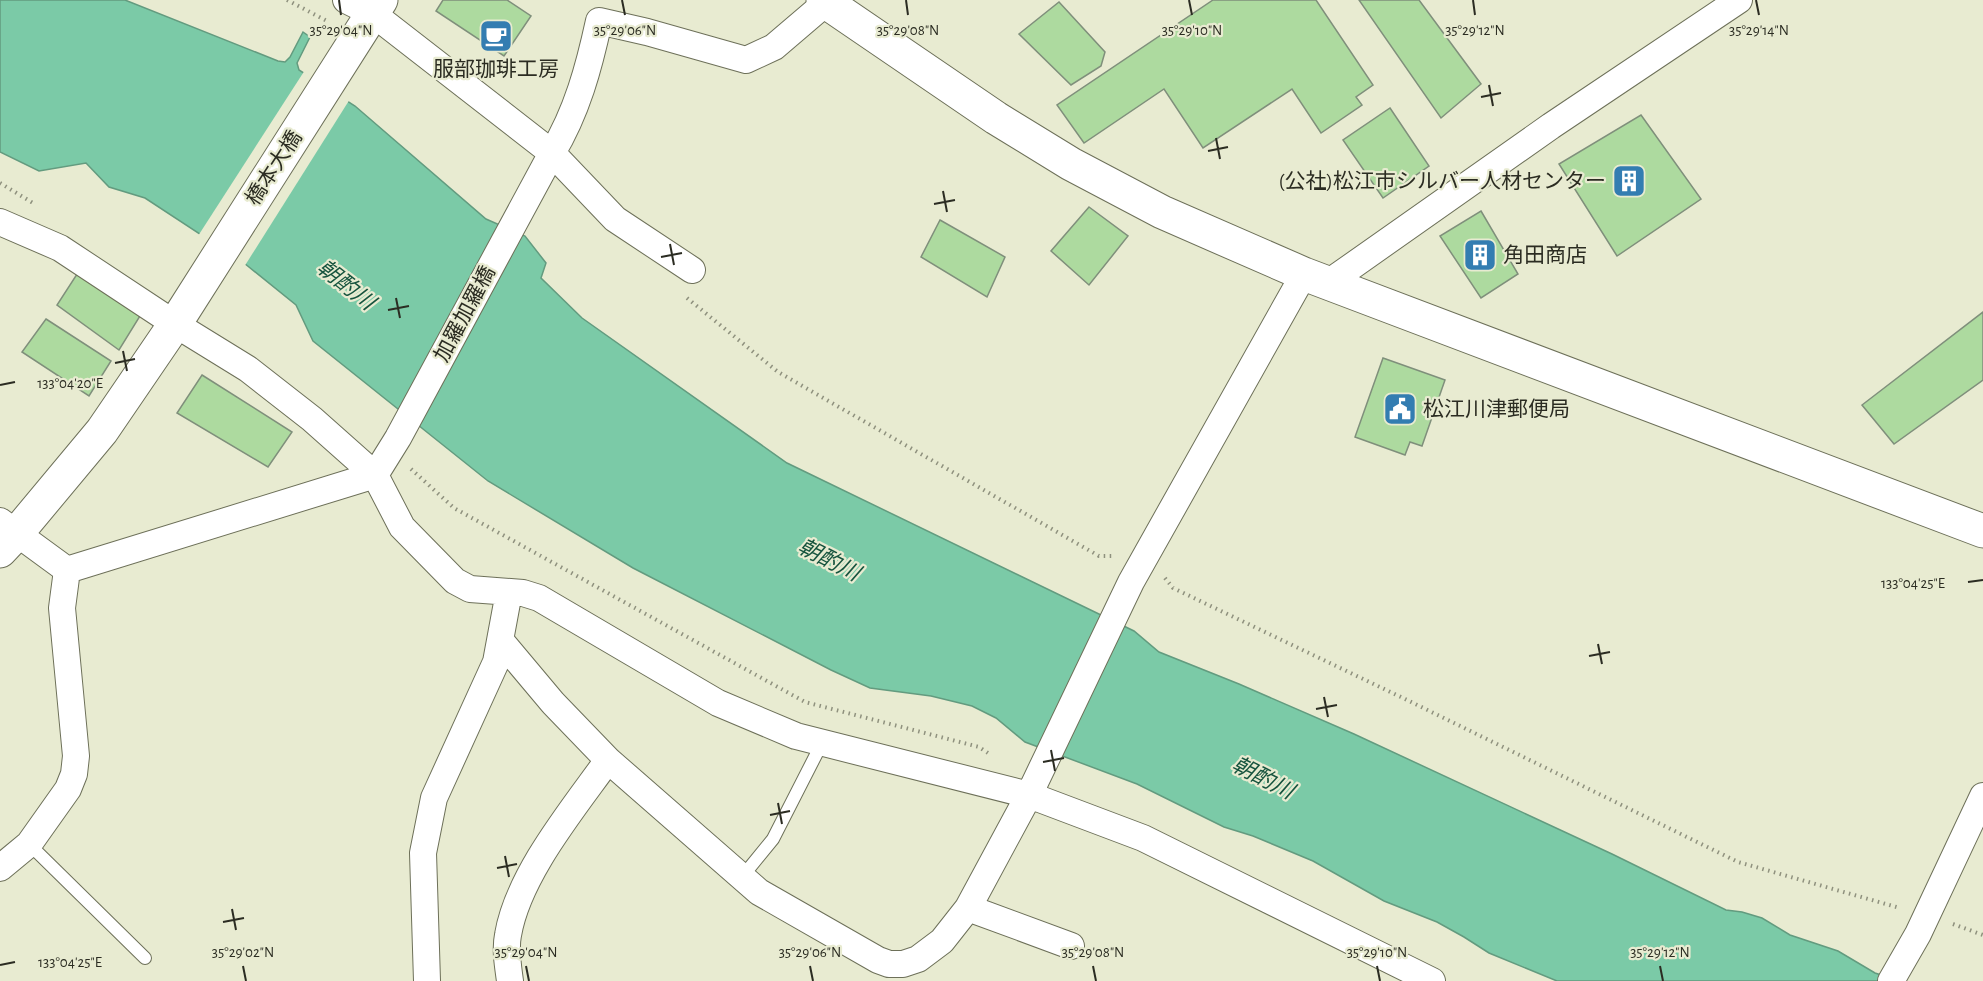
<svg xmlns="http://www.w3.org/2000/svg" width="1983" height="981" viewBox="0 0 1983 981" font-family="'Alegreya Sans','Noto Sans JP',sans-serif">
<rect width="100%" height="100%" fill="#e8ebd1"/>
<!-- water -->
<path fill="#7bcaa7" stroke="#639b7f" stroke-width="1.5" d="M0,0h125l153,61 7,1 5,-5 13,-25 7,5 -13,26 2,7 56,36 131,113 39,17 21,27 -5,15 41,40 205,145 347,168 25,21 80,32 115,50 258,120 114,56 16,2 20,6 28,17 48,16 37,22 25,8h-343l-68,-28 -25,-16 -27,-15 -53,-21 -71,-40 -60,-25 -29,-9 -87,-43 -112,-42 -29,-24 -24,-12 -41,-10 -61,-8 -39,-18 -198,-102 -145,-87 -175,-140 -17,-36 -52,-42 -99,-65 -36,-11 -23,-24 -47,8 -39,-19z"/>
<!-- pier -->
<path fill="#e8ebd1" d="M305,70l45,29 -106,168 -46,-31z"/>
<!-- building -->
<path fill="#adda9f" stroke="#7f8f7b" stroke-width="1.5" d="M443,0h64l24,16 -27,40 -68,-45z
M1213,0h103l57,85 -17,12 6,8 -41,28 -29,-44 -89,59 -39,-59 -80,54 -27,-38z
M1359,0h60l62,84 -40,34z
M1059,2l46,50 -4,14 -30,19 -52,-51z
M1390,108l39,58 -46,32 -40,-58z
M1641,115l60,84 -84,57 -58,-92z
M1089,207l39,29 -39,49 -38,-34z
M1481,211l37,63 -37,24 -41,-62z
M940,220l65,37 -18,40 -66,-40z
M79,271l61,45 -21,34 -62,-45z
M1983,312v68l-89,64 -32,-39z
M46,319l65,42 -22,35 -67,-44z
M1383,358l62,22 -23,66 -12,-4 -5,13 -50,-18z
M202,375l90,57 -24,35 -91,-54z"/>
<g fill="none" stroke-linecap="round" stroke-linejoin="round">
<defs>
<path id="lane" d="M29,844l116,114
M742,877l31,-38 49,-96"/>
<path id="street" d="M0,222l60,26 115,76 73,45 64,50 63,56 27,52 53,54 15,8 53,4 16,5 179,105 78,33 233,59 114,43 289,143
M692,270l-77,-51 -63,-66c25,-41 37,-86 47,-132l48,11 99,28 28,-13 55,-47
M1328,283l223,-157 188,-126
M0,521l67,49
M67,570l308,-95 23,-37 154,-285 -180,-140 -26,-13
M501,641l52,62 55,57 151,132 119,68 11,4h14l15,-5 24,-18 26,-33 61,-113 102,-213 173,-308
M0,868l29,-24 39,-55 6,-15 2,-18 -14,-148 5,-38
M968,908l103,38
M427,981l-4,-128 11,-55 62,-136 13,-70
M510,981c-2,-15 -5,-31 -2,-46 10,-60 65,-126 100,-175
M1891,981l27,-47 65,-138"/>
<path id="secondary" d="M823,0l173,118 75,46 91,48 142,62 679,257
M0,551l17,-18 85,-102 73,-107 206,-324"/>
</defs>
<!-- lane casing -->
<use href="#lane" stroke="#6d7059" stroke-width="14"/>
<!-- street casing -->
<use href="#street" stroke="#6d7059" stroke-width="28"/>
<!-- secondary casing -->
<use href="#secondary" stroke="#6d7059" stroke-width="35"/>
<!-- path -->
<path stroke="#8f917e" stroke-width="4" stroke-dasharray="1.5 4.5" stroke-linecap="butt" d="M287,0l40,21
M0,183l33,20
M687,298l91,74 321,184h15
M411,469l43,39 351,194 174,45 12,8
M1165,578l8,10 232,111 333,163 162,46
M1953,924l30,11"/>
<!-- lane -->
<use href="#lane" stroke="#fff" stroke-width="12"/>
<!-- street -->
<use href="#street" stroke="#fff" stroke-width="26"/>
<!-- secondary -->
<use href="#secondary" stroke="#fff" stroke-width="33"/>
</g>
<!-- ticks -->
<path fill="none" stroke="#2b2c22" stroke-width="2" d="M339,0l2,15M622,0l3,15M906,0l2,15M1189,0l3,15M1473,0l2,15M1756,0l3,15M1489,85l4,21M1481,97l20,-4M1216,138l4,21M1208,151l20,-4M943,191l4,21M934,204l21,-4M670,244l4,21M661,257l21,-4M396,298l4,20M388,310l21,-4M123,351l4,20M115,363l20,-4M0,385l15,-3M1968,582l15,-2M1598,644l4,20M1589,656l21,-4M1324,697l4,20M1316,709l21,-4M1051,750l4,21M1043,762l21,-4M778,803l4,21M770,815l20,-4M505,856l4,21M497,868l20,-4M232,909l4,21M223,922l21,-4M0,965l15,-3M243,966l3,15M526,966l3,15M810,966l3,15M1093,966l3,15M1377,966l3,15M1660,966l3,15"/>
<!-- icons -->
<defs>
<symbol id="cafe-square" viewBox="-11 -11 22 22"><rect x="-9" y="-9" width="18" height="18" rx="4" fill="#337db1" stroke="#e8ebd1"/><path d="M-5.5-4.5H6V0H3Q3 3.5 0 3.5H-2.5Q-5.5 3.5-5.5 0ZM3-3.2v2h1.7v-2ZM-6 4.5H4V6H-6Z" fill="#fff"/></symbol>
<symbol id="building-square" viewBox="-11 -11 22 22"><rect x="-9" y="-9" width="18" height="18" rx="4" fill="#337db1" stroke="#e8ebd1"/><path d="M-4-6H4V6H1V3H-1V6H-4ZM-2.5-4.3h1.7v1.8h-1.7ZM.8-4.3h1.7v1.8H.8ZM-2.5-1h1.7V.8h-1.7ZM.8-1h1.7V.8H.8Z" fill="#fff"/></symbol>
<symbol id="civic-square" viewBox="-11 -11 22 22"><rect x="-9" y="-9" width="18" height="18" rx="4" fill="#337db1" stroke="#e8ebd1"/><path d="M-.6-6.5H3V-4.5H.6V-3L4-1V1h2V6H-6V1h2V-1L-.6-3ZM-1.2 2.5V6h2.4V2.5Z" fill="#fff"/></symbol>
</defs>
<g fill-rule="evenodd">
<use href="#cafe-square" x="477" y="17" width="38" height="38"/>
<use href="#building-square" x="1610" y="162" width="38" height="38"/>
<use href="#building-square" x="1461" y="236" width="38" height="38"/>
<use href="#civic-square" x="1381" y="390" width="38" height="38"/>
</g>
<g text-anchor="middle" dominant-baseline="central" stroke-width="4.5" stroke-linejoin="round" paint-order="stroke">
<!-- poi labels -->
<g font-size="21" fill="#2b2c22" stroke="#e8ebd1" text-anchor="start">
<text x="496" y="69" text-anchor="middle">服部珈琲工房</text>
<text x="1606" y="181" text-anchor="end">(公社)松江市シルバー人材センター</text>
<text x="1503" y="255">角田商店</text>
<text x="1423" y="409">松江川津郵便局</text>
</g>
<!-- street labels -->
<g font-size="21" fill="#2b2c22" stroke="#e8ebd1">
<text transform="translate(274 168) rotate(-57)">橋本大橋</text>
<text transform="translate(465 314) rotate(-62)">加羅加羅橋</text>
</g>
<!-- water labels -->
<g font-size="22" font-style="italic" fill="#16543e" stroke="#e8ebd1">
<text transform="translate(346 285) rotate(38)">朝酌川</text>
<text transform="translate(829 560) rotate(27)">朝酌川</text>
<text transform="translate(1263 778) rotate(27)">朝酌川</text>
</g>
</g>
<g font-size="15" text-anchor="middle" fill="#2b2c22" stroke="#e8ebd1" stroke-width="4.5" stroke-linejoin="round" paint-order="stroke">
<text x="341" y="35">35°29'04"N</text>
<text x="625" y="35">35°29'06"N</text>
<text x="908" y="35">35°29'08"N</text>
<text x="1192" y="35">35°29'10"N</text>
<text x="1475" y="35">35°29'12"N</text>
<text x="1759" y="35">35°29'14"N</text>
<text x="70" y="388">133°04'20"E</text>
<text x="1913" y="588">133°04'25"E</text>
<text x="243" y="957">35°29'02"N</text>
<text x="526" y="957">35°29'04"N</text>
<text x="810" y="957">35°29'06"N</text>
<text x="1093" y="957">35°29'08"N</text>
<text x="1377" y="957">35°29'10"N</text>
<text x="1660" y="957">35°29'12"N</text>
<text x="70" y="967">133°04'25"E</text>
</g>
</svg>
